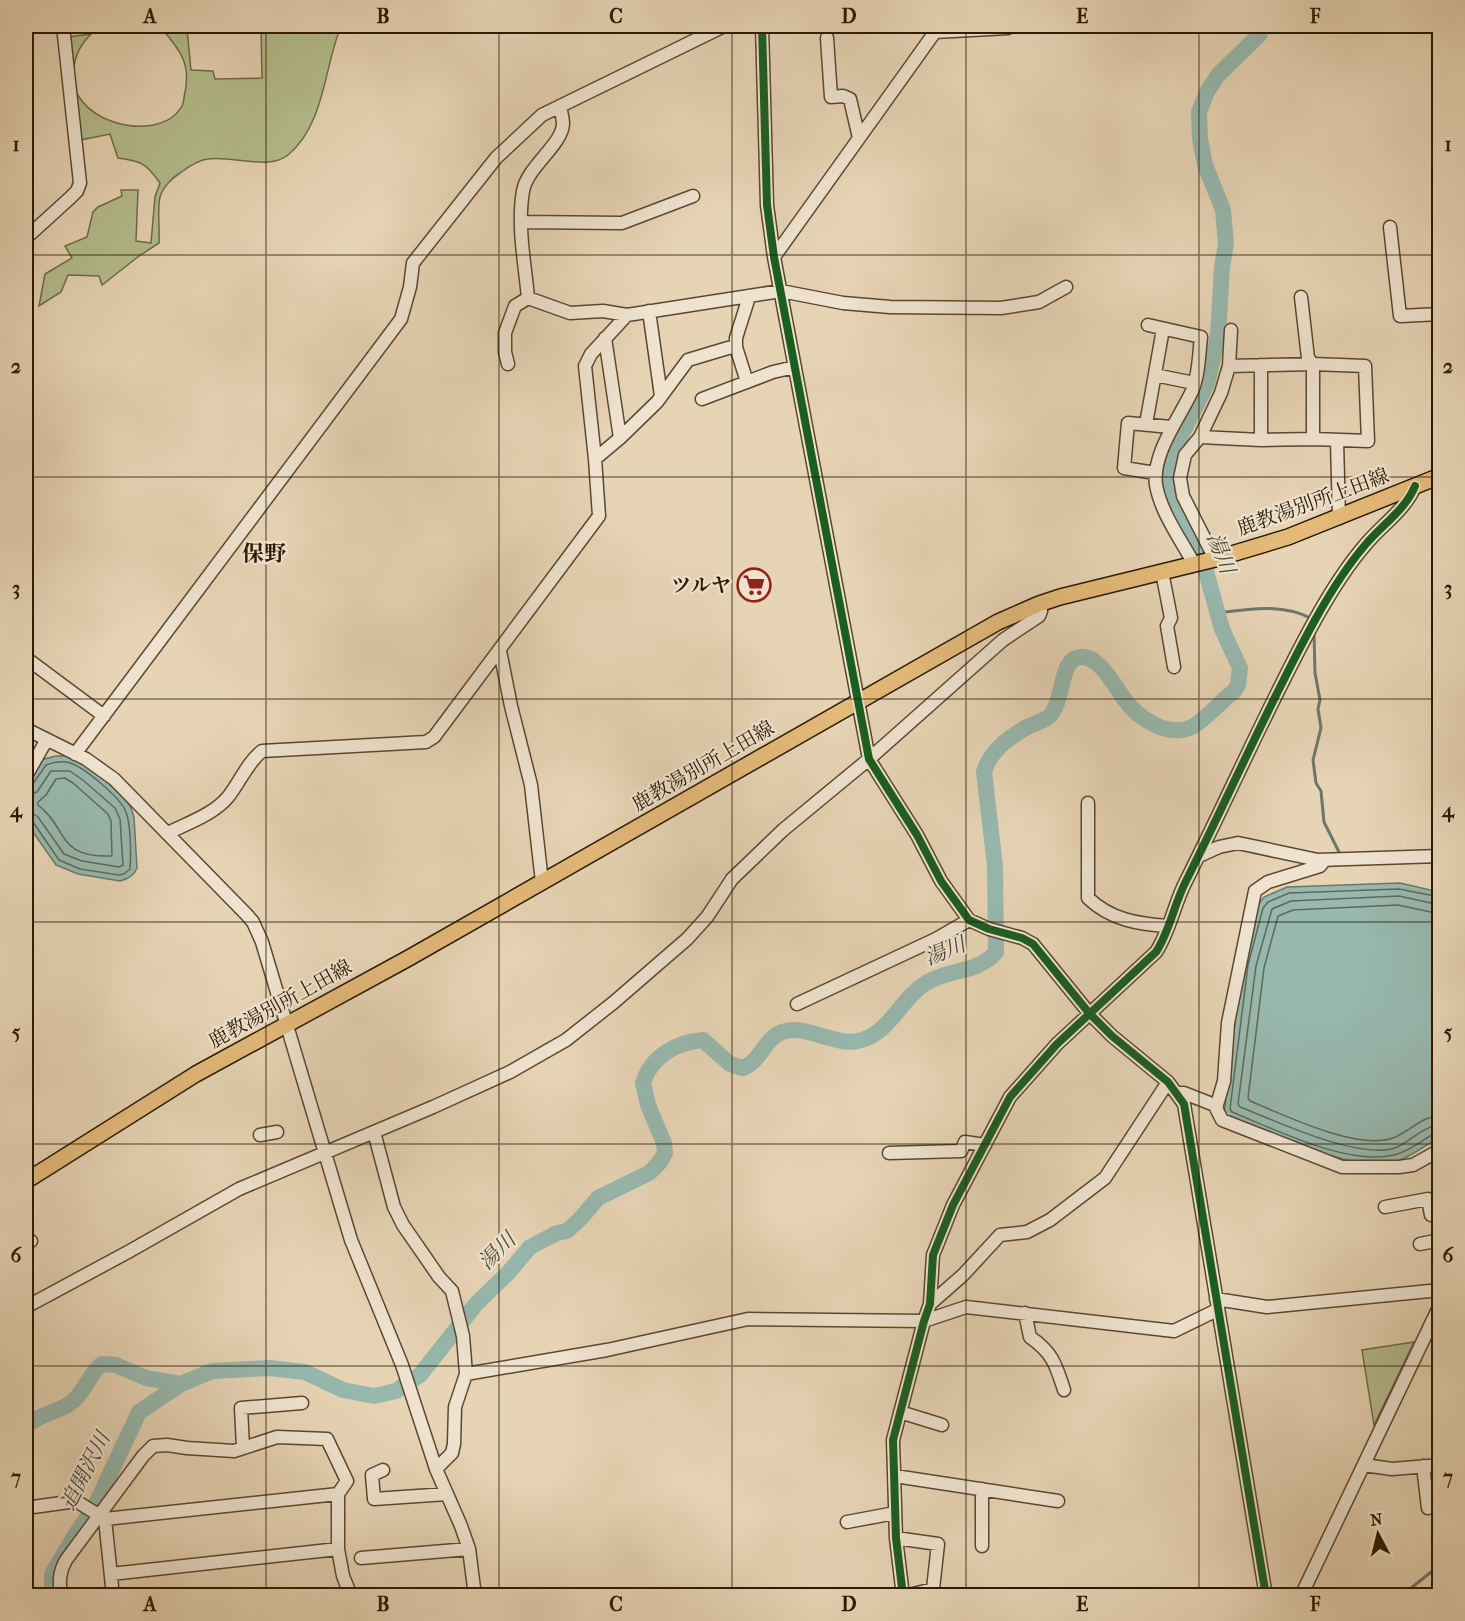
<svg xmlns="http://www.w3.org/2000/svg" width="1465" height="1621" viewBox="0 0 1465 1621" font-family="'IM FELL French Canon','Noto Serif JP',serif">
<rect width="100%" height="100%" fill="#e7d4b5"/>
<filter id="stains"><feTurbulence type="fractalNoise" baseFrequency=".00333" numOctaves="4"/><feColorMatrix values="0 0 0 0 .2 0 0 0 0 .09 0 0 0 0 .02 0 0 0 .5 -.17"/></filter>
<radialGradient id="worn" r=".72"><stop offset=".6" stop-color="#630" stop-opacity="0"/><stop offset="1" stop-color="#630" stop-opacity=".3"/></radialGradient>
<!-- green -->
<path fill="#b4bd8e" stroke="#6f6b48" stroke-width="1.5" d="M261,26h80c-17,41 -16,98 -53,129 -19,16 -57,0 -80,4 -10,1 -20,8 -28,14 -8,5 -17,14 -20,24 -3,14 0,32 -1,46l-20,13 -37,29 -3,-9 -31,-1 -7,17 -22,14 6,-32 27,-16 -7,-12 22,-9 6,-25 5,-5 24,-11 -1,-6h17l-2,51 15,2 4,-46 5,-14c-14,-20 -19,-22 -42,-25l-8,-24 -30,6 -12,-103 23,-3c-10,10 -14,18 -17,31 -13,57 85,82 108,41 2,-4 2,-10 3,-14 6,-28 -5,-42 -22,-62l24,-1 4,41 22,1 2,8 47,-1z
M1414,1342l-40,83 -12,-75z"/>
<!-- water -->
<path fill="#97b8ae" stroke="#6b7869" stroke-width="1.5" d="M56,756h13l24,14 33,29 5,9 3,9 3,51c-3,8 -9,11 -17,13l-42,-7 -22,-9 -30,-43v-36l11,-21 7,-6z
M1400,883l39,9v245c-12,8 -26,18 -39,23 -41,17 -136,-29 -176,-45l18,-151 16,-59 6,-8 23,-10z"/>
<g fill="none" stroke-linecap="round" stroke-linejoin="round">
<!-- shore -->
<path stroke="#606858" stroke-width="1.5" d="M56,779l9,-1 8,5 35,31 3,7 1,35c-56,2 -43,-27 -74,-51v-3l8,-7z
M26,788l6,-3 14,-20c8,-3 16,-5 24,-2 14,4 51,35 56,49 5,13 5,42 4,57l-6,5 -5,1 -39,-6 -21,-9 -26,-38 -7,-2
M26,795l11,-3 14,-21h19l14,10 31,27 5,11 3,46 -4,2 -37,-6 -18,-7 -26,-37 -6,-4 -6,-1
M1440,897l-41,-8 -110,4 -21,9 -5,6 -15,57 -18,144 2,3c44,18 116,54 162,43 14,-3 29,-15 41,-22l5,-1
M1440,905l-41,-9 -108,5 -19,8 -16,57 -18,138 2,3c36,14 118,53 155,41 15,-6 28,-22 45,-23
M1440,914l-42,-9 -105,5 -15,6 -14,52 -16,130 2,3c34,14 104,48 140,38 18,-5 30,-23 50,-23"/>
<!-- stream -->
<path stroke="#6b7869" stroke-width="3" d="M1218,613c30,-4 66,-10 94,6
M1314,632l1,41 5,27 -2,9 3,19 -8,32 3,23 5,8 3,31 16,32
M1404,1596l7,-8 29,-23"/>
<!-- river -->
<path stroke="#97b8ae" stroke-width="16" d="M26,1426c11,-11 30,-13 43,-22 16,-10 19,-30 33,-40l14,1 30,13 35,6
M52,1596v-22l23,-39 20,-29 44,-94 42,-28 31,-13 57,-3 36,4 38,18 31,6 22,-5 24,-16 56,-71 33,-32 21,-25 27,-14 10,-2 14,-13 17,-20 51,-25 11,-11 5,-9 -1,-10 -16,-38 -5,-22c8,-27 34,-41 60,-43l27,24 13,4c18,-7 21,-29 39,-36 21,-9 52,14 76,9 31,-6 43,-43 68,-58 22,-14 53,-10 70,-31l-1,-86 -11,-94c6,-21 24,-34 43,-45 6,-3 14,-5 20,-9 17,-11 12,-54 29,-60 21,-8 39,29 49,42 14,19 43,38 67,27 10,-5 32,-28 42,-36l4,-6 2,-17 -18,-39 -20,-72 -30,-56 -4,-24 5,-25 34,-68 11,-48 4,-69 4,-23 -3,-34 -18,-45 -5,-26 -1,-27 8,-20 11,-17 39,-38 3,-3 -1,-8"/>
<defs>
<path id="minor" d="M762,26l5,179 7,52 95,502 48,76 24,46 28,39 20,9 33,9 11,6 56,69 23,23 56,46 16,22 82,492
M827,38l4,59 12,-1 7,3 9,39
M560,106c1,6 3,12 3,18 -1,21 -36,43 -40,67 -6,35 2,73 5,107l42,15 33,-2 24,4 154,-24 62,12 47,4 111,1 38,-6 27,-15
M522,222l100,1 71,-27
M1390,227l10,89 40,-2
M26,238l45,-41 6,-6 3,-8 -17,-157
M774,257l161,-225 73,-4
M1301,297l7,61 5,6v75
M649,311l12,85
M1148,325l53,12c-2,17 -2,38 -9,54 -13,28 -40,62 -36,94 5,28 25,55 38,79
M605,338l15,100
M736,347l11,35
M508,364l-3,-12v-19l10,-27 13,-8
M1261,365v75
M1155,375l39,8
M702,399l71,-27 22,-5
M1146,424l17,-95
M1200,437l61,3 52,-1 55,2 -3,-75 -52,-2 -84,2
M1337,441l2,77
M595,459l25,-21 37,-36 31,-42 40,-12 8,-1v-9l13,-41
M1155,473l-31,-5 4,-45 43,4
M1215,559l-32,-63 -3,-18 5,-23 15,-18 21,-44 8,-27 2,-36
M1162,572l9,46 -4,8 7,41
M500,651l11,55 20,79 11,97
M26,658l78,58
M26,729l60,30 28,20 133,136 6,7 9,20 89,298 51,125 34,104 25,57 8,23 6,47
M75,754l326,-435 9,-32 3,-24 83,-105 46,-43 182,-89
M26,776l20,-35
M1088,803v95c23,22 50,26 80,28
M168,833c20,-10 46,-19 60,-36 12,-15 19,-34 34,-46l164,-9 8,-5 165,-221 -4,-57 -10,-93 6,-12 36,-39
M1199,856l20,-9 19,-4 80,17 122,-4
M1325,860l-5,6 -52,16 -13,9 -27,132 -4,58 -8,27 6,12 120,47h57l14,-2 27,-15
M797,1004l139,-65 33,-19
M1176,1093h8l33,13
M374,1132l20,75 9,18 36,52 13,14 11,45 3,38 -11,33 -1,37 -2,9 -16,16
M260,1135l17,-3
M889,1153l72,-2 4,-9 20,3
M1385,1207l43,-8 3,16 9,-1
M26,1241h5
M1420,1244l20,-4
M1216,1299l51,8 173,-17
M930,1304l33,-29 37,-40 27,-3 23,-12 55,-42 63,-96
M26,1307l102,-55 111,-63 194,-82 77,-35 56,-32 47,-37 74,-64 20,-22 25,-38 51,-49 86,-71 134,-119 36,-24 2,-5 -2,-7
M1025,1313l5,24c23,16 26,28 34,53
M466,1374l141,-24 141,-31 176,2 42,-14 208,24 43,-21
M900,1412l42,13
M243,1447l-2,-39 61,-5
M1364,1465l28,4 48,-4
M1423,1466l5,42 12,-3
M383,1470l-11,5 2,24 73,-5
M895,1476l163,25
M982,1489v57
M26,1508l50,-7 29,18 8,77
M105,1519l233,-25
M847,1522l48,-9
M896,1538l42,6 -5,45 -28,7
M361,1558l108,-9
M111,1574l227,-25
M61,1596c-2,-14 -2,-24 5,-36l77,-104 10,-10 14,-1 20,3 47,3 43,-14 50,2 20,42 -9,13v55l5,27 8,20
M903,1596l-7,-58 -3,-98 31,-119 6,-17 3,-49 20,-50 57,-108 47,-53 99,-92c14,-21 18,-48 30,-71 44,-87 82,-176 129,-261 15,-27 31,-53 51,-76 16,-19 40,-35 49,-58
M1301,1596l139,-291"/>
<path id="major" d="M26,1181l170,-107 211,-115 591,-337 41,-18 21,-7 155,-38 73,-22 152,-61"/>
</defs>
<!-- minor casing -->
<use href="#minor" stroke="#59482f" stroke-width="15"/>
<!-- major casing -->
<use href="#major" stroke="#2a1902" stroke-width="18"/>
<!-- minor -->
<use href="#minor" stroke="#efe3cf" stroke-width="12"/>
<!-- major -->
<use href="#major" stroke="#e4ba7a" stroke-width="15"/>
<defs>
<path id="cycleway" d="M762,26l5,179 7,52 95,502 48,76 24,46 28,39 20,9 33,9 11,6 56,69 23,23 56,46 16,22 82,492
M903,1596l-7,-58 -3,-98 31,-119 6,-17 3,-49 20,-50 57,-108 47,-53 99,-92c14,-21 18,-48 30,-71 44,-87 82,-176 129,-261 15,-27 31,-53 51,-76 16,-19 40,-35 49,-58"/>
</defs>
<!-- cycleway casing -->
<use href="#cycleway" stroke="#efe3cf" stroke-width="11"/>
<!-- cycleway -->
<use href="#cycleway" stroke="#1b5e20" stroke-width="8"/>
</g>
<!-- grid -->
<path fill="none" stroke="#2a1902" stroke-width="1.5" stroke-opacity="0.55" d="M266,26v1570M499,26v1570M732,26v1570M966,26v1570M1199,26v1570M26,255h1414M26,477h1414M26,699h1414M26,922h1414M26,1144h1414M26,1366h1414"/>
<!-- icons -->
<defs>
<symbol id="supermarket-ring" viewBox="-11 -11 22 22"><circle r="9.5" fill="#efe3cf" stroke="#8f2418" stroke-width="1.5"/><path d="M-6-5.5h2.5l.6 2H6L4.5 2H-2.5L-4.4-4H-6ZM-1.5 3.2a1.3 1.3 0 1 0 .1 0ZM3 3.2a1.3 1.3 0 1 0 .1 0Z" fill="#8f2418"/></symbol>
</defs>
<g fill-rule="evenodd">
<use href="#supermarket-ring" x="735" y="566" width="38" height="38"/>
</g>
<g text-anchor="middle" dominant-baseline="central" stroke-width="4.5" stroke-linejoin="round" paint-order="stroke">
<!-- street labels -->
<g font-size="20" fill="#2a1902" stroke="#efe3cf">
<text transform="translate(1313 502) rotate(-20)">鹿教湯別所上田線</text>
<text transform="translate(703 766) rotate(-30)">鹿教湯別所上田線</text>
<text transform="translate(280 1004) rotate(-29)">鹿教湯別所上田線</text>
</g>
<!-- poi labels -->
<g font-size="20" font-weight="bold" fill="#2a1902" stroke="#efe3cf" text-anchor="end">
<text x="731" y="585">ツルヤ</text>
</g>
<!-- water labels -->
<g font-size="21" font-style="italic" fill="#4b4936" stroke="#efe3cf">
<text transform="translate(1221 553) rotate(69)">湯川</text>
<text transform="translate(945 951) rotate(-22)">湯川</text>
<text transform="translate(497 1251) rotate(-45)">湯川</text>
<text transform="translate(85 1471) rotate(-63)">追開沢川</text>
</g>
<!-- quarter labels -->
<g font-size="22" font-weight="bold" fill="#2a1902" stroke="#efe3cf">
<text x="264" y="554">保野</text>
</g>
</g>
<!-- margin -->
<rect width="1465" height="1621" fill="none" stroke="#e7d4b5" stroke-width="66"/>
<!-- north arrow -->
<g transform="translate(1378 1534) rotate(353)" stroke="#efe3cf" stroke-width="4.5" paint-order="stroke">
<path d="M0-4.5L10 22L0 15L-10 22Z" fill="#2a1902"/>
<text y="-9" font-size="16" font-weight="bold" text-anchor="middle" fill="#2a1902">N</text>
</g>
<rect x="33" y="33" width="1399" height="1555" fill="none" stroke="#2a1902" stroke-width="2"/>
<g font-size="20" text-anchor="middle" font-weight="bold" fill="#2a1902">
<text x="150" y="23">A</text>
<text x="383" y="23">B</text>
<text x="616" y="23">C</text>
<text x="849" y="23">D</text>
<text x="1082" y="23">E</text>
<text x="1315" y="23">F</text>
<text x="16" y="151">1</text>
<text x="1448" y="151">1</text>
<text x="16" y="373">2</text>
<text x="1448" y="373">2</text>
<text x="16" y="595">3</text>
<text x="1448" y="595">3</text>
<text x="16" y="817">4</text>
<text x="1448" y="817">4</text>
<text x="16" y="1039">5</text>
<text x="1448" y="1039">5</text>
<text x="16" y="1262">6</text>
<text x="1448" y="1262">6</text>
<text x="16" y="1484">7</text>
<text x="1448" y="1484">7</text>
<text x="150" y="1611">A</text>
<text x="383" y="1611">B</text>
<text x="616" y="1611">C</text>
<text x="849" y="1611">D</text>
<text x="1082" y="1611">E</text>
<text x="1315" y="1611">F</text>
</g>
<rect width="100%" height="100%" filter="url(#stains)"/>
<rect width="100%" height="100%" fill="url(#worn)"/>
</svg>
